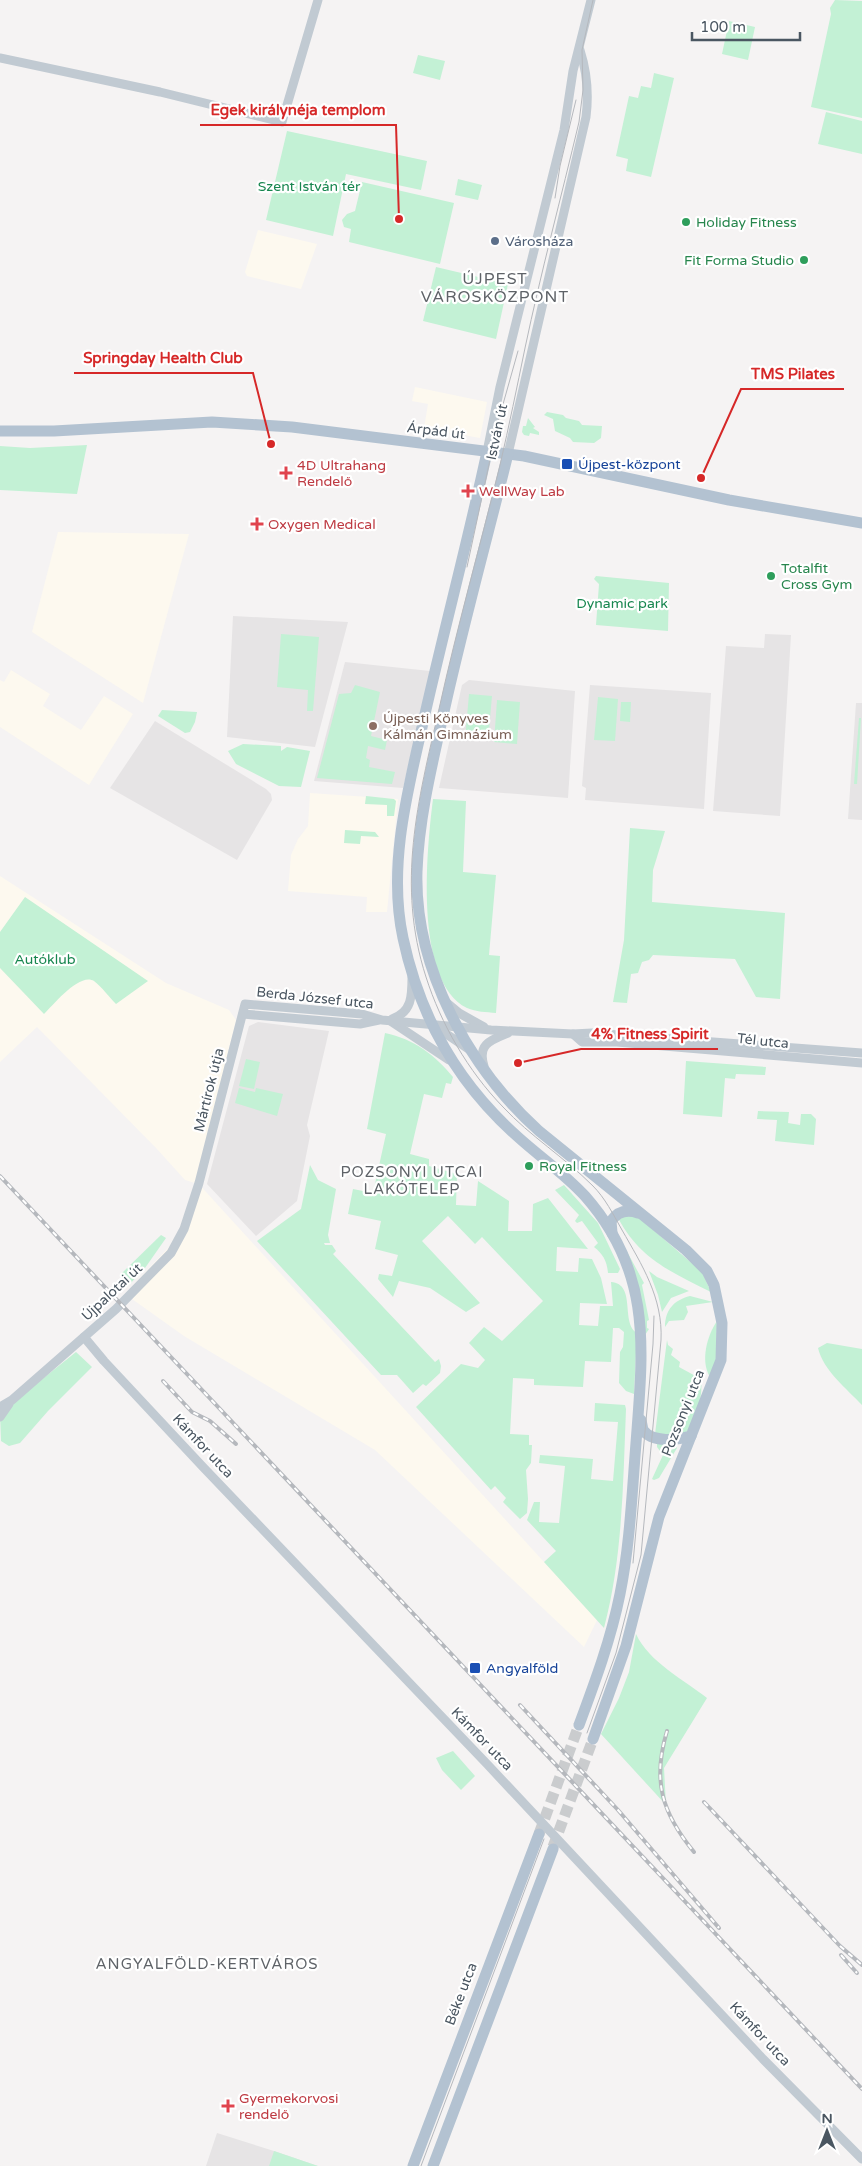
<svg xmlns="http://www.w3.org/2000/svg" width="862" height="2166" font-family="'Varela Round',sans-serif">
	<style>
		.commercial { fill: #fdf9ef }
		.education { fill: #e6e4e5 }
		.green { fill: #c3f1d5 }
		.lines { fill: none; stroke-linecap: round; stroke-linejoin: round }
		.major-tunnel { stroke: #caccce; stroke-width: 11; stroke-dasharray: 11 5.5; stroke-linecap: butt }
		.minor { stroke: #c1cad2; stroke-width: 9 }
		.major { stroke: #b3c2d1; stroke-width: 11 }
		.tram { stroke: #b5b8bd; stroke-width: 1 }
		.rail-casing { stroke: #b5b8bd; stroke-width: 4 }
		.rail { stroke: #fff; stroke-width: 2; stroke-dasharray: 5.5; stroke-linecap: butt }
		.leisure-dot { fill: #2e9e5b; stroke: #fff; stroke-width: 2 }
		.service-dot { fill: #5c6f8a; stroke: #fff; stroke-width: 2 }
		.transit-dot { fill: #1a4fb4; stroke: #fff; stroke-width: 2 }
		.health-dot { fill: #e0444e; stroke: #fff; stroke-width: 2 }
		.education-dot { fill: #8d6e63; stroke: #fff; stroke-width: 2 }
		.labels { text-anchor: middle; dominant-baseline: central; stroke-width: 4.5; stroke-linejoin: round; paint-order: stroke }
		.park-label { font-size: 14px; fill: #17864f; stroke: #fff }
		.leisure-label { font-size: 14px; fill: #27864d; stroke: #fff; text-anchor: start }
		.service-label { font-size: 14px; fill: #4e5e75; stroke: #fff; text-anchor: start }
		.street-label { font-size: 14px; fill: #4a5661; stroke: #fff }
		.transit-label { font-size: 14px; fill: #164399; stroke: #fff; text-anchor: start }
		.health-label { font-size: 14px; fill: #be3a42; stroke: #fff; text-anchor: start }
		.education-label { font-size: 14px; fill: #785e54; stroke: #fff; text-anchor: start }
		.neighbourhood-label { font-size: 15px; letter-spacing: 1px; fill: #5f6368; stroke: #fff }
		.quarter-label { font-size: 16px; letter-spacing: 1px; fill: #5f6368; stroke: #fff }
		.leader { fill: none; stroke: #d62828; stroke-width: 2 }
		.callout-dot { fill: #d62828; stroke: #fff; stroke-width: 2 }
		.callout-label { font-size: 15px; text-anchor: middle; font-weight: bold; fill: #d62828; stroke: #fff; stroke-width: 4.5; stroke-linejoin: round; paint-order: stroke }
	</style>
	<rect width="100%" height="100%" fill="#f5f3f3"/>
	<g class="commercial">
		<polygon points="258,230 317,244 301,289 247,276 245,272"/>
		<polygon points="415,387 487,402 480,438 424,428 428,404 412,401"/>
		<polygon points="58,532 189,534 143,703 32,632"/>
		<polygon points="11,670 50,694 43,706 81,730 104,696 133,714 89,785 0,727 0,680 4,682"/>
		<polygon points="310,793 398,799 387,912 366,912 367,897 288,891 291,855 298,839 308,826"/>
		<polygon points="0,876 166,983 229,1010 236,1020 196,1181 597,1620 584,1647 375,1450 184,1336 125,1294 169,1247 179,1230 195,1183 185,1180 157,1149 37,1027 0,1062"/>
	</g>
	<g class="education">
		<polygon points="233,616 348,622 315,747 227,737"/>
		<polygon points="765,634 791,635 780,816 713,811 726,646 764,648"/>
		<polygon points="345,662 430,671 403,788 314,781"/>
		<polygon points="469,680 575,691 568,798 439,788 462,685"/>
		<polygon points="590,685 711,693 704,809 585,800 586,788 582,786"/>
		<polygon points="856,703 862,703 862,820 848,819"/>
		<polygon points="155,721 266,789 271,794 272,800 237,860 110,788"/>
		<polygon points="258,1022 329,1031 307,1125 310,1136 297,1201 256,1236 207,1184 249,1026"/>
		<polygon points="217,2133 274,2151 318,2166 206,2166"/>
	</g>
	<g class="green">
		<polygon points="835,0 862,1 862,118 811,107 831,14 830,8"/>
		<polygon points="729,21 755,27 748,60 722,54"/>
		<polygon points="418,55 445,61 440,80 413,73"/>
		<polygon points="654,73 674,78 651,177 626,171 628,159 616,156 629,96 638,98 641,86 651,88"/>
		<polygon points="826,112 862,121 862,154 818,144"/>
		<polygon points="287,131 427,161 421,190 346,174 333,236 266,220"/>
		<polygon points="458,179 482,185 478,200 455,195"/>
		<polygon points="362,182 454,203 440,264 349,242 351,229 344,227 342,220 347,214 355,211"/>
		<polygon points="436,267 508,284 496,339 423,321"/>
		<polygon points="547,412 563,415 566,418 579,421 582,425 602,426 601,438 594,443 573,442 570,438 555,431 553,419 544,415"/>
		<polygon points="528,418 535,427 533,428 539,432 539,435 530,433 529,436 524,435 522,432 523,426 526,426"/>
		<polygon points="87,445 77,494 0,490 0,446 30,448"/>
		<polygon points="596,576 669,583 668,631 596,625 599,584 594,579"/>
		<polygon points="281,634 319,637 313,711 307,711 308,690 277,687"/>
		<polygon points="355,685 380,692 371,736 387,740 385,750 368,746 366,758 370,760 369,767 395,772 392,784 317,778 339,694 351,693"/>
		<polygon points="469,694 492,696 488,741 465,739"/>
		<polygon points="598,697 618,699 615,741 594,740"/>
		<polygon points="497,700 520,702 517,744 494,742"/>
		<polygon points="621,702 631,702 630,722 620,721"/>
		<polygon points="162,710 197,712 195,722 190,732 185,733 158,716"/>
		<polygon points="859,718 861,718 857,784 854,784"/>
		<polygon points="243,744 281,746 281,751 287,747 310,751 301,787 279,786 236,764 228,751"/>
		<polygon points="366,796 394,799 396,801 394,816 387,816 387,805 365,804"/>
		<path d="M433,799L466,801L463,872L496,875L489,955L500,956L496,1013C486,1012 476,1012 467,1008C413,981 427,847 433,799Z"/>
		<polygon points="630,828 665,831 653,870 652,902 785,913 780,999 756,997 735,959 653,955 649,960 642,962 638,973 631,974 627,1003 613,1002 624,940"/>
		<polygon points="345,830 375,832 379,837 361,836 360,844 344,843"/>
		<path d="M25,897L148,981L116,1004C109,997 102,987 94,981C80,972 54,1004 44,1014L0,968V932Z"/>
		<path d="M385,1033C414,1039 435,1055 453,1077L451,1084L446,1083L442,1098L424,1094L410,1154L429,1159V1166L457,1174L456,1205L476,1206L478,1181L509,1201L508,1231H532L533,1204L548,1198L588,1249L557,1247L556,1271L578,1272L579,1258L592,1259L601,1278L607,1304L580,1303L579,1325L598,1326L600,1306H613L611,1282C637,1284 620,1323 637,1333L634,1394L626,1391L619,1383L620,1352L623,1347L624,1332L619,1328H613L611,1362L585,1361L583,1387L534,1385V1379L513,1378L510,1434L529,1435V1445H532L531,1463L526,1470L528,1499L527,1513L520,1519L503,1502L506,1498L495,1486L491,1490L416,1407L461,1364L478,1368L485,1360L469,1343L484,1327L502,1341L543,1301L482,1237L475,1244L448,1216L422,1241L480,1303L466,1312L430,1288L399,1281L393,1297L378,1279L379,1274L392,1276L398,1255L375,1249L381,1221L348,1214L353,1189L373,1193L386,1134L367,1129Z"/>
		<polygon points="246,1059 260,1062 254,1089 239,1086"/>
		<polygon points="686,1061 766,1067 765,1075 736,1074 735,1079 725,1078 722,1117 683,1114"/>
		<polygon points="239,1088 255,1092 256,1088 283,1094 277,1116 235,1103"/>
		<polygon points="758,1111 789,1112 788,1123 800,1125 801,1114 811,1114 816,1119 814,1145 775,1141 777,1120 757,1119"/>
		<polygon points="310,1165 318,1180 336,1189 328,1235 330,1243 324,1243 325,1245 332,1245 336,1251 333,1254 435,1362 439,1359 441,1366 440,1373 426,1386 423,1384 413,1393 397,1375 381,1375 257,1241 301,1209"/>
		<path d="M564,1185L598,1223L620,1269L618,1273H608C607,1261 603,1254 594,1247L598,1243L582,1221L577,1223L575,1221L579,1215L555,1190Z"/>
		<path d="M636,1215L702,1272L711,1292C671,1272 640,1259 618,1218L621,1216Z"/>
		<polygon points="617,1233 644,1283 642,1285 649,1320 647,1321 647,1328 649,1329 645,1335"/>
		<polygon points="161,1235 166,1238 145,1268 127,1287 121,1274"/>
		<polygon points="649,1271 657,1277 689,1291 671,1298 662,1312 658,1295"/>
		<path d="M690,1296L713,1302L686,1306L688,1312L684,1320L669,1321L665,1327C665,1310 674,1300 690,1296Z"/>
		<path d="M717,1321L716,1360L710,1377C700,1361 707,1336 717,1321Z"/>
		<path d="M667,1340L668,1345L673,1349L671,1355L680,1362L679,1367L701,1379C703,1393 698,1427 683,1434C676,1437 663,1434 655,1434Z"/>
		<path d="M827,1343L862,1349V1405C847,1389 823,1370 818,1348Z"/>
		<polygon points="76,1352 92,1367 48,1411 20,1443 9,1446 1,1441 0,1413"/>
		<path d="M595,1403L625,1405L626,1409C623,1482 623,1556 604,1628L544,1562L556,1551L527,1520L534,1502H540L539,1522L559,1523L565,1466L539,1463L540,1455L593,1459L591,1479L613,1481L618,1422L594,1421Z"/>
		<polygon points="674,1441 677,1448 659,1478 654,1480 652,1479 663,1455 657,1447 657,1442"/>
		<path d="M636,1634C649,1662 684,1680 707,1698L664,1768L666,1805L601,1734L619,1698L629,1672Z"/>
		<polygon points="453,1751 475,1776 461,1790 442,1770 436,1758"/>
		<polygon points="274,2151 318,2166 269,2166"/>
	</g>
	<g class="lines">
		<g class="major-tunnel">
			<polyline points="539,1834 579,1725"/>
			<polyline points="553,1847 593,1739"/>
		</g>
		<g class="minor">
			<polyline points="0,58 160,92 282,122 318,0"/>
			<polyline points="487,452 500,387 564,130 573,71 591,0"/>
			<path d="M508,454L586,117C589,93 587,72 580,50"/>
			<polyline points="447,1003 459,1013 484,1027"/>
			<polyline points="243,1014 360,1024 379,1020"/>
			<path d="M392,1019C412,1012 412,996 412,977"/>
			<polyline points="392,1022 449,1060"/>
			<polyline points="433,1025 470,1050"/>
			<polyline points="573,1034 582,1042 617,1042 862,1063"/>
			<path d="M484,1066C477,1044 491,1040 508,1033"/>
			<polyline points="84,1337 104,1361 203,1467 487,1764 763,2059 862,2159"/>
			<polyline points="0,1407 12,1400 116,1309 171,1253 184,1229 199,1183 245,1004 362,1014 382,1020 491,1030 573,1034 592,1033 862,1053"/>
			<polyline points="0,1417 9,1404"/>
		</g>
		<g class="major">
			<polyline points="0,431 54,431 212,422 292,427 524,456 729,500 862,523"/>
			<path d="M487,452C468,540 445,626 425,714C409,786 387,864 403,938C420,1018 457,1083 518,1137C540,1157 565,1174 585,1196C653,1273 643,1349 636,1443C632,1493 630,1544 620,1594C611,1639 595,1682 579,1725"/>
			<path d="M508,454C487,539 464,622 445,707C433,761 419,816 417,871C414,968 469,1068 539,1131L686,1250L707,1271L714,1285L722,1323L721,1360L659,1517L626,1646L593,1739"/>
			<path d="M612,1233L611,1221C618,1211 627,1209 638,1213"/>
			<path d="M641,1420L643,1430C652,1443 678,1440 691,1436"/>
			<polyline points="413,2166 539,1834"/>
			<polyline points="433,2166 553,1849"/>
		</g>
		<g class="tram">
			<polyline points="555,198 560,166 576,100"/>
			<polyline points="467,567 498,422 518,351"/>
			<polyline points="633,1563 653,1344 654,1316"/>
			<path d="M587,1733L616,1653L641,1555L661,1340C663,1298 642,1265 622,1230C613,1214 605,1198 593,1186C564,1157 530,1136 503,1107C468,1071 441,1024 426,977C396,884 418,801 439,709C457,627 480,547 500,465C509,426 517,387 525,348C541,272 561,198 579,122L583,90L582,50L593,0"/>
			<polyline points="421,2166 544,1839"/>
		</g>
		<defs>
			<g id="rail">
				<polyline points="0,1176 862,2089"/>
				<polyline points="163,1381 192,1412 210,1421 236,1444"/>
				<polyline points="520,1705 618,1810 719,1928"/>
				<path d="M667,1731C652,1781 662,1813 694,1852"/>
				<polyline points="704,1802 840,1946 862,1965"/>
				<polyline points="841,1955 857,1973"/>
			</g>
		</defs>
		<use href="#rail" class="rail-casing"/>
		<use href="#rail" class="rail"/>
	</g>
	<g class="leisure-dot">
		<circle cx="686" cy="222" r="5"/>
		<circle cx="804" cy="260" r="5"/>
		<circle cx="771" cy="576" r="5"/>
		<circle cx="529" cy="1166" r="5"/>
	</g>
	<circle class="service-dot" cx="495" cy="241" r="5"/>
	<g class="transit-dot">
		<rect x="561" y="458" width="12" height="12" rx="2.5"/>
		<rect x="469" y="1662" width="12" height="12" rx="2.5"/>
	</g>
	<g class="health-dot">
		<path d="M283.5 465.5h5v5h5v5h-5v5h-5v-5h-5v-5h5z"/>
		<path d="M465.5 483.5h5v5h5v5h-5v5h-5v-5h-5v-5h5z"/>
		<path d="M254.5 516.5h5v5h5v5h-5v5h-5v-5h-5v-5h5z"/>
		<path d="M225.5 2098.5h5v5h5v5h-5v5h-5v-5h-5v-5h5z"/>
	</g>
	<circle class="education-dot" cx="373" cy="726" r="5"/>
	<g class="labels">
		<g class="park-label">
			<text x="309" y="186">Szent István tér</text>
			<text x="622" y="603">Dynamic park</text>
			<text x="45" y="959">Autóklub</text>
		</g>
		<g class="leisure-label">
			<text x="696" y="222">Holiday Fitness</text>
			<text x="794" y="260" text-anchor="end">Fit Forma Studio</text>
			<text x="781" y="568">Totalfit<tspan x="781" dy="16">Cross Gym</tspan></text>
			<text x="539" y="1166">Royal Fitness</text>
		</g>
		<g class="service-label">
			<text x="505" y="241">Városháza</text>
		</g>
		<g class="street-label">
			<text transform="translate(436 431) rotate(7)">Árpád út</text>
			<text transform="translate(497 432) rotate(-78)">István út</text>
			<text transform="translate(315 998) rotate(6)">Berda József utca</text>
			<text transform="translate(763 1041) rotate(6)">Tél utca</text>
			<text transform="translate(209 1090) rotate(-76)">Mártírok útja</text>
			<text transform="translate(112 1292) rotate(-43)">Újpalotai út</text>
			<text transform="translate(683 1413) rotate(-68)">Pozsonyi utca</text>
			<text transform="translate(203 1446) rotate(47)">Kámfor utca</text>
			<text transform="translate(482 1739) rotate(46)">Kámfor utca</text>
			<text transform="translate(461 1994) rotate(-69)">Béke utca</text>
			<text transform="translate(760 2034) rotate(47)">Kámfor utca</text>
		</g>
		<g class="transit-label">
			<text x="578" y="464">Újpest-központ</text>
			<text x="486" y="1668">Angyalföld</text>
		</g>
		<g class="health-label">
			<text x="297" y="465">4D Ultrahang<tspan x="297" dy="16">Rendelő</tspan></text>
			<text x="479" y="491">WellWay Lab</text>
			<text x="268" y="524">Oxygen Medical</text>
			<text x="239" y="2098">Gyermekorvosi<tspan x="239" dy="16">rendelő</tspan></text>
		</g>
		<g class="education-label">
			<text x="383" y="718">Újpesti Könyves<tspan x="383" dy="16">Kálmán Gimnázium</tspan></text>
		</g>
		<g class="neighbourhood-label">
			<text x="412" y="1172">POZSONYI UTCAI<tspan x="412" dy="17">LAKÓTELEP</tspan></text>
			<text x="207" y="1964">ANGYALFÖLD-KERTVÁROS</text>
		</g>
		<g class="quarter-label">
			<text x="495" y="279">ÚJPEST<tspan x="495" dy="18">VÁROSKÖZPONT</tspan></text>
		</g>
	</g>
	<path class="leader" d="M399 219L396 125H200M271 444L253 373H74M701 478L741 389H844M518 1063L581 1049H718"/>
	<g class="callout-dot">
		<circle cx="399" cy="219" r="5"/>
		<circle cx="271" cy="444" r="5"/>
		<circle cx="701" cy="478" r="5"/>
		<circle cx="518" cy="1063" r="5"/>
	</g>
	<g class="callout-label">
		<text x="298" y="115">Egek királynéja templom</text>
		<text x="163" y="363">Springday Health Club</text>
		<text x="793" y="379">TMS Pilates</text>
		<text x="650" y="1039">4% Fitness Spirit</text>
	</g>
	<g transform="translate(827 2131)" stroke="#ffffff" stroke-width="4" paint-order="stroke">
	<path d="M0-4L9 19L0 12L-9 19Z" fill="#4a5661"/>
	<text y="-8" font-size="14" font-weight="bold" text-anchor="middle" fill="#4a5661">N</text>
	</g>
	<path d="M692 32v8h108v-8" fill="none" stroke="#4a5661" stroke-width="2.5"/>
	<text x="700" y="32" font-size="15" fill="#4a5661" stroke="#ffffff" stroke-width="4" paint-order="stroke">100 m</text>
</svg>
